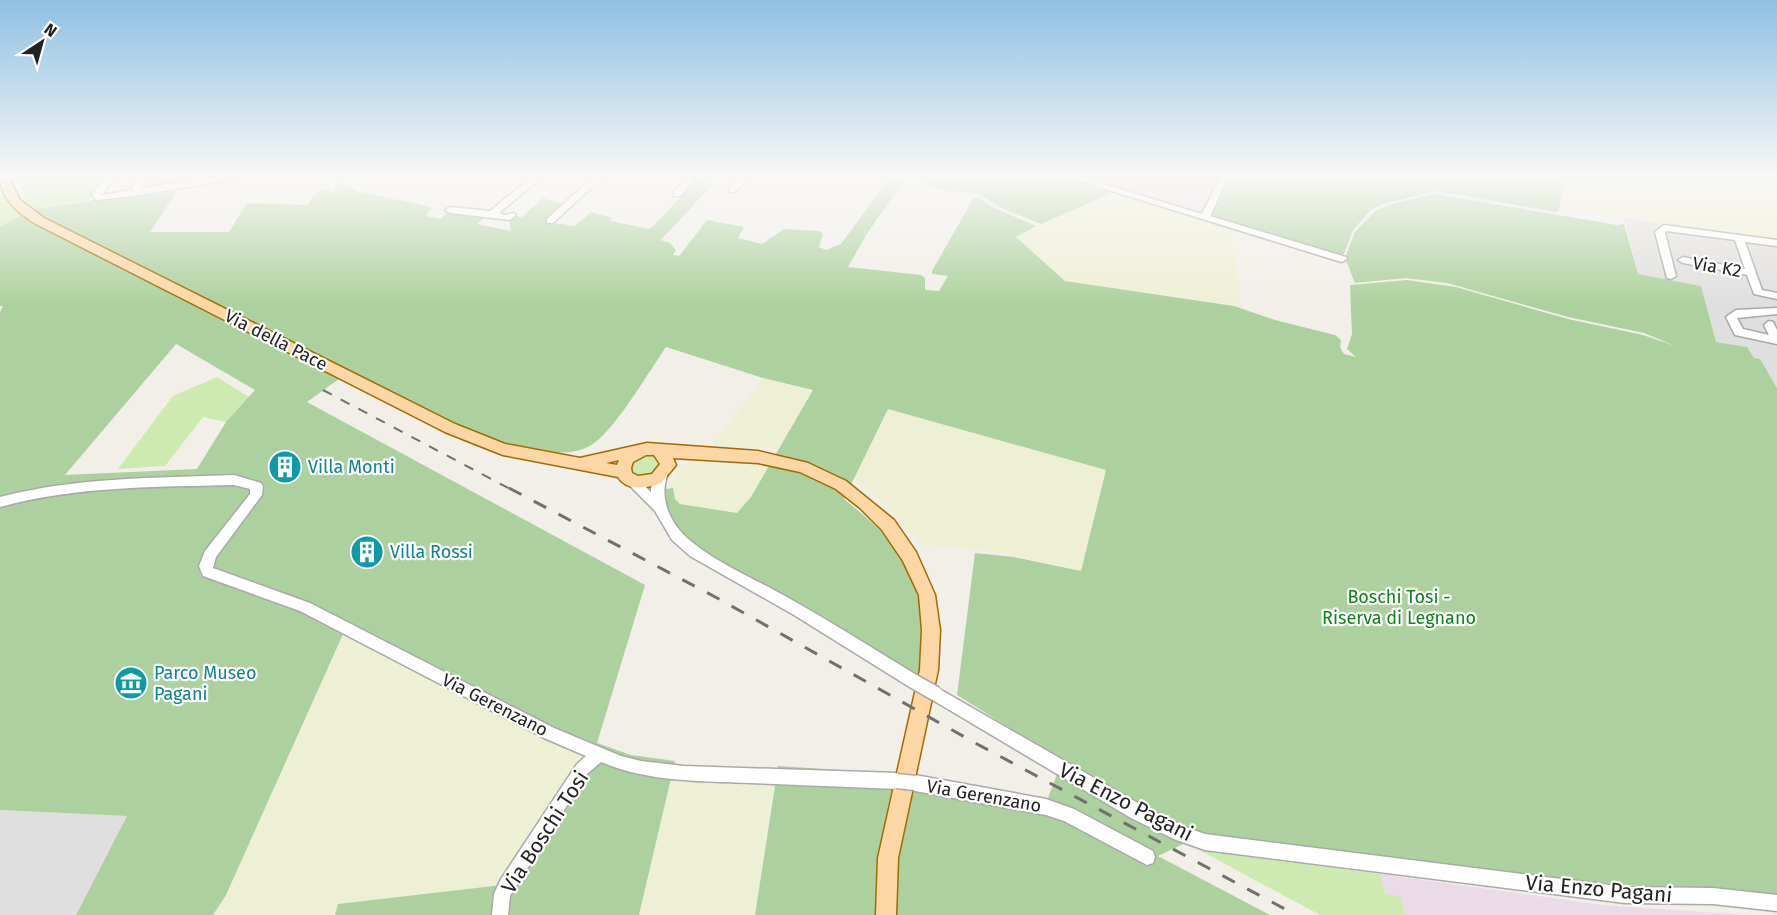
<svg xmlns="http://www.w3.org/2000/svg" width="1777" height="915" font-family="'Fira Sans',sans-serif">
	<style>
		.residential { fill: #e0dfdf }
		.industrial { fill: #ebdbe8 }
		.farmland { fill: #eef0d5 }
		.grass { fill: #cdebb0 }
		.forest { fill: #add19e; fill-rule: evenodd }
		.building { fill: #c7bfb8 }
		.lines { fill: none; stroke-linecap: round; stroke-linejoin: round }
		.minor-casing { stroke: #a9a9a9; stroke-width: 3 }
		.major-casing { stroke: #a06b00; stroke-width: 3 }
		.minor { fill: #fff; fill-rule: evenodd }
		.major { fill: #fcd6a4; fill-rule: evenodd }
		.rail-far1 { stroke: #707070; stroke-width: 2; stroke-dasharray: 10 10; stroke-linecap: butt }
		.rail { stroke: #707070; stroke-width: 3; stroke-dasharray: 14 14; stroke-linecap: butt }
		.minor-bridge-casing { stroke: #a9a9a9; stroke-width: 17; stroke-linecap: butt }
		.minor-bridge { stroke: #fff; stroke-width: 14 }
		.labels { text-anchor: middle; dominant-baseline: central; stroke-width: 4.5; stroke-linejoin: round; paint-order: stroke }
		.street-label { font-size: 18px; fill: #222; stroke: #fff }
		.culture-label { font-size: 18px; fill: #0d838f; stroke: #fff; text-anchor: start }
		.park-label { font-size: 18px; fill: #0c8416; stroke: #fff }
		.near-street-label { font-size: 21px; fill: #222; stroke: #fff }
	</style>
	<rect width="100%" height="100%" fill="#f2efe9"/>
	<g class="residential">
		<polygon points="1624,218 1777,241 1777,388 1760,359 1754,358 1747,347 1716,342 1701,286 1638,274"/>
		<polygon points="0,810 127,816 76,915 0,915"/>
	</g>
	<g class="industrial">
		<polygon points="1104,176 1221,176 1203,215 1131,190 1118,189 1102,180"/>
		<polygon points="1380,874 1603,905 1746,915 1405,915 1400,896 1385,894"/>
	</g>
	<g class="farmland">
		<polygon points="1570,176 1777,176 1777,241 1564,208"/>
		<polygon points="1114,192 1231,227 1239,283 1240,301 1237,305 1065,281 1016,236"/>
		<polygon points="763,378 813,390 778,449 712,446"/>
		<polygon points="888,409 1106,470 1081,571 1004,553 919,544 885,504 853,477"/>
		<polygon points="699,459 745,461 770,464 751,497 737,513 680,504 675,499 673,489 668,488 683,465 689,461"/>
		<polygon points="344,632 515,723 588,754 502,885 338,904 335,915 213,915 226,895"/>
		<polygon points="671,776 774,780 755,915 639,915"/>
	</g>
	<g class="grass">
		<polygon points="21,176 104,176 88,200 31,210 25,201"/>
		<polygon points="0,195 3,195 22,215 0,227"/>
		<polygon points="217,377 249,397 226,422 203,417 165,466 118,469 173,396"/>
		<polygon points="647,452 663,459 659,474 634,478 628,465"/>
		<polygon points="1190,845 1228,854 1380,874 1385,894 1400,896 1405,915 1320,915"/>
	</g>
	<g class="forest">
		<path d="M891,176L906,178L868,232L848,267L921,275L925,278V290L939,291L948,276L932,274V271L973,199L978,197L992,207L1036,226L1016,237L1065,281L1234,306L1275,320L1335,335L1341,340L1340,347L1344,354L1356,357L1347,349L1352,334L1350,285L1407,280L1456,287L1568,319L1643,335L1675,346L1644,333L1568,317L1447,283L1406,278L1355,283L1345,258L1355,232L1375,211L1392,204L1434,194L1617,225L1624,224L1638,274L1701,286L1716,342L1747,347L1754,358L1760,359L1777,388V897L1505,875L1202,835L1158,856L1270,915H755L778,766L886,773L1067,808L1048,798L1062,761L957,695L975,553L1014,557L1081,571L1106,470L888,409L844,499C875,524 912,555 920,597C924,619 922,644 924,667L920,677L896,666L687,540C673,525 667,512 663,492L666,489L673,488L675,499L680,504L737,513L751,497L813,390L763,378L666,347C649,371 612,436 588,447C531,474 402,397 350,371L307,402L645,585L597,743L631,755L675,761L639,915H335L338,904L502,885L588,755L515,723L344,632L226,895L213,915H76L127,816L0,810V312L3,306H0V227L31,210L180,187L150,232H229L247,203L307,205L320,189L333,192L338,182L360,192L432,207L426,216L441,219L446,213L484,218L477,224L511,231L509,220L515,216L522,217L543,198L562,204L553,223L575,226L591,212L612,218L610,221L650,229L697,180L713,184L661,240L670,243L676,250L673,255L679,256L707,220L744,227L738,238L762,244L784,229L819,231L823,234L819,247L826,250L841,244ZM176,344L255,390L226,422L197,469L65,475Z"/>
		<polygon points="925,176 1062,176 1114,192 1041,224 1004,209 978,194 938,189 923,182"/>
		<polygon points="1227,176 1566,176 1559,209 1556,212 1437,191 1383,204 1372,209 1353,230 1344,254 1338,256 1209,217"/>
	</g>
	<g class="building">
		<polygon points="288,452 301,455 297,460 303,461 298,467 294,466 281,482 274,480 282,470 275,468"/>
		<polygon points="368,540 379,543 373,551 378,553 369,565 351,560"/>
	</g>
	<g class="lines">
		<defs>
			<g id="minor">
				<polygon points="105,176 114,176 102,195 131,190 140,176 149,176 141,188 220,176 240,176 235,179 134,196 96,200 92,194"/>
				<polygon points="533,176 543,176 499,213 505,215 514,213 516,215 510,220 450,213 445,210 450,207 490,211"/>
				<polygon points="594,176 604,176 553,223 547,223 547,219"/>
				<polygon points="689,176 699,176 680,196 674,196 674,192"/>
				<polygon points="741,176 751,176 735,192 729,192 729,188"/>
				<polygon points="1063,176 1077,176 1202,214 1221,176 1229,176 1210,216 1346,257 1347,259 1342,262 1338,261"/>
				<polygon points="1664,225 1777,240 1777,246 1745,242 1762,290 1777,293 1777,299 1754,294 1747,275 1683,263 1678,260 1683,257 1745,269 1735,240 1666,231 1665,233 1676,276 1671,279 1667,278 1655,232"/>
				<polygon points="1777,308 1777,314 1737,318 1743,329 1769,335 1764,325 1769,321 1773,322 1777,330 1777,344 1735,335 1726,317 1736,310"/>
				<path d="M661,471L665,473L667,476C660,497 668,518 683,534C708,559 753,578 785,596C830,621 874,649 918,676L920,681L918,686L913,688L908,686L794,615L690,556L672,540L655,511L625,481L627,478C637,474 644,486 651,492V488L657,473Z"/>
				<path d="M234,475L261,483L263,486L262,495L216,557L213,568L310,603L554,728L621,756L641,761L684,766L897,773L902,776L905,781L902,786L897,789C848,787 799,785 750,783C700,781 648,782 601,762L587,774L513,891L510,896L508,915H492L494,894L501,879L577,764L586,756L544,738L300,611L203,576L199,566L205,551L250,494V489L234,485C155,487 77,486 0,507V497C77,477 155,478 234,475Z"/>
				<polygon points="936,687 1143,806 1185,827 1205,834 1625,887 1713,888 1777,895 1777,911 1713,904 1625,903 1205,850 1176,840 1131,818 931,699 929,694 931,689"/>
				<polygon points="915,775 1046,799 1074,809 1153,851 1155,857 1153,863 1147,865 1064,821 1046,815 915,791 910,788 907,783 910,778"/>
			</g>
			<path id="major" d="M0,176H8L20,200L44,218L455,424L505,444L580,458L647,443L758,451L808,463L846,481L894,520L916,552L935,595L940,630L938,670L898,858L896,915H876L878,858L920,670L922,630L919,595L903,561L882,530L860,508L836,489L800,472L758,463L673,458L676,465L661,483C648,488 627,492 618,477L503,455L445,432L36,224C18,213 0,198 0,176ZM646,455H654L660,464L652,474L638,476L632,473L631,468L633,462ZM619,460L617,465L606,463Z"/>
		</defs>
		<use href="#minor" class="minor-casing"/>
		<use href="#major" class="major-casing"/>
		<use href="#minor" class="minor"/>
		<use href="#major" class="major"/>
		<polyline class="rail-far1" points="323,390 512,490"/>
		<polyline class="rail" points="509,488 719,599 977,744 1296,915"/>
		<defs>
			<g id="minor-bridge">
				<polyline points="913,681 936,694"/>
				<polyline points="897,781 915,783"/>
			</g>
		</defs>
		<use href="#minor-bridge" class="minor-bridge-casing"/>
		<use href="#minor-bridge" class="minor-bridge"/>
	</g>
	<linearGradient id="sky" x2="0" y2="1"><stop stop-color="#8fc0e4"/><stop offset="0.58" stop-color="#f9f8f5"/><stop offset="1" stop-color="#f9f8f5" stop-opacity="0"/></linearGradient>
	<rect width="1777" height="304" fill="url(#sky)"/>
	<defs>
		<symbol id="building-disc" viewBox="-11 -11 22 22"><circle r="9.5" fill="#0f9aa8" stroke="#fff"/><path d="M-4-6H4V6H1V3H-1V6H-4ZM-2.5-4.3h1.7v1.8h-1.7ZM.8-4.3h1.7v1.8H.8ZM-2.5-1h1.7V.8h-1.7ZM.8-1h1.7V.8H.8Z" fill="#fff"/></symbol>
		<symbol id="museum-disc" viewBox="-11 -11 22 22"><circle r="9.5" fill="#0f9aa8" stroke="#fff"/><path d="M0-6L6-3V-2H-6V-3ZM-5-1h2V3h-2ZM-1-1h2V3h-2ZM3-1h2V3H3ZM-6 4H6V6H-6Z" fill="#fff"/></symbol>
	</defs>
	<g fill-rule="evenodd">
		<use href="#building-disc" x="266" y="448" width="38" height="38"/>
		<use href="#building-disc" x="348" y="533" width="38" height="38"/>
		<use href="#museum-disc" x="112" y="664" width="38" height="38"/>
	</g>
	<g class="labels">
		<g class="street-label">
			<text transform="translate(1717 267) rotate(10)">Via K2</text>
			<text transform="translate(276 340) rotate(27)">Via della Pace</text>
			<text transform="translate(495 705) rotate(27)">Via Gerenzano</text>
			<text transform="translate(984 796) rotate(10)">Via Gerenzano</text>
		</g>
		<g class="culture-label">
			<text x="308" y="467">Villa Monti</text>
			<text x="390" y="552">Villa Rossi</text>
			<text x="154" y="673">Parco Museo<tspan x="154" dy="21">Pagani</tspan></text>
		</g>
		<g class="park-label">
			<text x="1399" y="597">Boschi Tosi -<tspan x="1399" dy="21">Riserva di Legnano</tspan></text>
		</g>
		<g class="near-street-label">
			<text transform="translate(1126 802) rotate(27)">Via Enzo Pagani</text>
			<text transform="translate(545 832) rotate(-57)">Via Boschi Tosi</text>
			<text transform="translate(1599 889) rotate(5)">Via Enzo Pagani</text>
		</g>
	</g>
	<g transform="translate(42 42) rotate(36)" stroke="#ffffff" stroke-width="4.5" paint-order="stroke">
	<path d="M0-4.5L10 22L0 15L-10 22Z" fill="#222222"/>
	<text y="-9" font-size="16" font-weight="bold" text-anchor="middle" fill="#222222">N</text>
	</g>
</svg>
